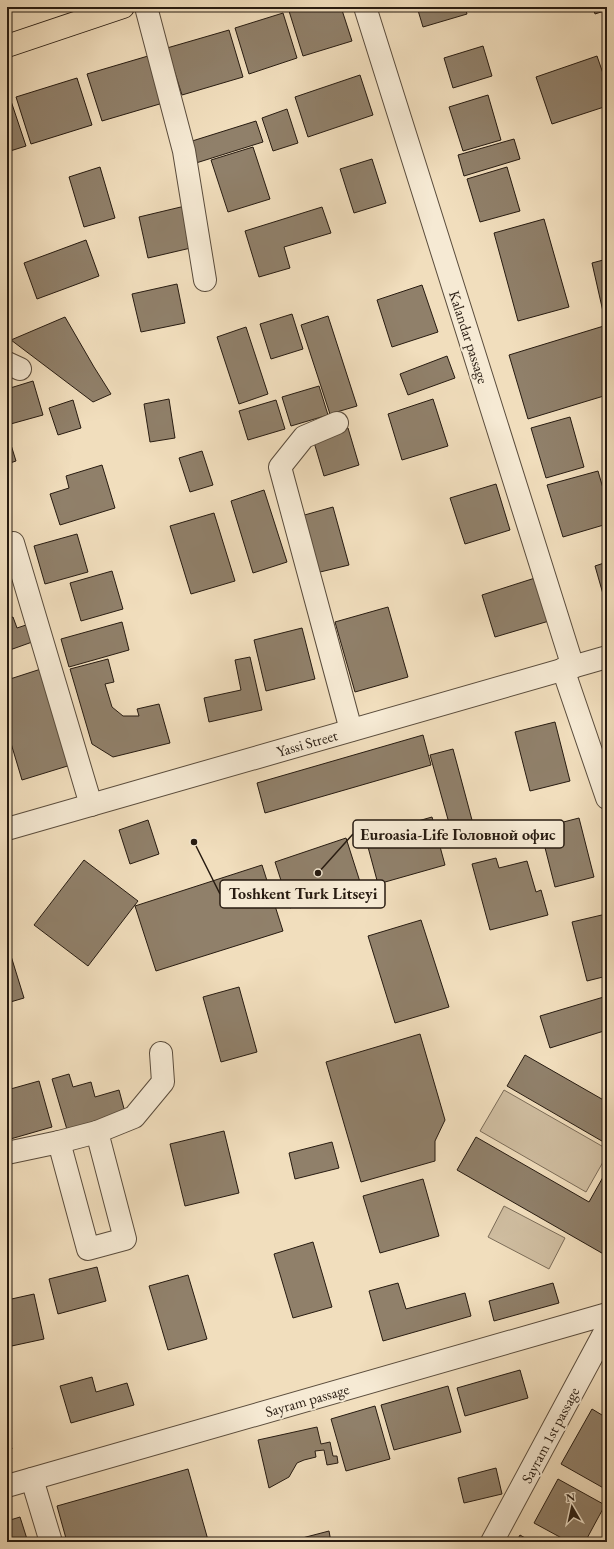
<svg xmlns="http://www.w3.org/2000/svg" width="614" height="1549" font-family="'EB Garamond',serif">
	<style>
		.green { fill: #cfbda0; stroke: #7b6c58 }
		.building { fill: #90806a; stroke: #271b11 }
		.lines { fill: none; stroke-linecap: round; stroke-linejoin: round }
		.minor-casing { stroke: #5a4c3c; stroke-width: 24 }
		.major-casing { stroke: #271b11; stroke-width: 24 }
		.minor { stroke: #f6ead4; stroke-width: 22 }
		.major { stroke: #f1debd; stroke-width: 22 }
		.labels { text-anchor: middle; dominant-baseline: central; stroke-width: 4; stroke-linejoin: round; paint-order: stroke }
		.street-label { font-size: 15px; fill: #271b11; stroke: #f6ead4 }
		.leader { fill: none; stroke: #271b11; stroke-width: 1.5 }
		.callout-dot { fill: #271b11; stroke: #f6ead4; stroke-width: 1.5 }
		.callout { fill: #f6ead4; stroke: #271b11; stroke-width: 1.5 }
		.callout-label { font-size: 16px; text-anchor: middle; font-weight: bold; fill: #271b11 }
	</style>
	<rect width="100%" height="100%" fill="#f1debd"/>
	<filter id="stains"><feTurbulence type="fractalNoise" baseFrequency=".005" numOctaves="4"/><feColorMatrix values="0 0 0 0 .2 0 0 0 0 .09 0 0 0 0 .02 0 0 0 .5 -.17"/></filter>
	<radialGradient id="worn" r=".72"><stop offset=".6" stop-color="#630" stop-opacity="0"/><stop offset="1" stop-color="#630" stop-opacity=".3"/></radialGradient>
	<g class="green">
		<polygon points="504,1090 607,1149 607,1155 586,1192 480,1131"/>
		<polygon points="504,1206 565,1238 549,1269 488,1237"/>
	</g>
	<g class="building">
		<polygon points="300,7 341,7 352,41 303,56 289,11"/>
		<polygon points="417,7 465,7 467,14 423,27"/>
		<polygon points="593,7 607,7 607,10 595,14"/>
		<polygon points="283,13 297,58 249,74 235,28"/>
		<polygon points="229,30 243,77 182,95 167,48"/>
		<polygon points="483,46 492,76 453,88 444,58"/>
		<polygon points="148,56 163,103 102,121 87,74"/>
		<polygon points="597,56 607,85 607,106 552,124 536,77"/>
		<polygon points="360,75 373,115 308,137 295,97"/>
		<polygon points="77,78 92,125 31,144 16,97"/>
		<polygon points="488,95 501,140 463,151 449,107"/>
		<polygon points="11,101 26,146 7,152 7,102"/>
		<polygon points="287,109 298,143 273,151 262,118"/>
		<polygon points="256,121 263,142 196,163 189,142"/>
		<polygon points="514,139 520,159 464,176 458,155"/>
		<polygon points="253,147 270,199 228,212 211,160"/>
		<polygon points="372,159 386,203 354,213 340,169"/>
		<polygon points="100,167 115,218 84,227 69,177"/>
		<polygon points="507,167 520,211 480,222 467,179"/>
		<polygon points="185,206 195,247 148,258 139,217"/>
		<polygon points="322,207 331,233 284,247 290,268 259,277 245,231"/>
		<polygon points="544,219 569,307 518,321 494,233"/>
		<polygon points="86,240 99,276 37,299 24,263"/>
		<polygon points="607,259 607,315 604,316 592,263"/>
		<polygon points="177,284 185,323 141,332 132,294"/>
		<polygon points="422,285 438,332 392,347 377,300"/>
		<polygon points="292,314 303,349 271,359 260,324"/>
		<polygon points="328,316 357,406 330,414 301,325"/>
		<polygon points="65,317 94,367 111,394 93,402 11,340"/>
		<polygon points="607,325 607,395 528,419 509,355"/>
		<polygon points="246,327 268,394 239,404 217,337"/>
		<polygon points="447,356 455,378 408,395 400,374"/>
		<polygon points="33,381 43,415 7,425 7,389"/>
		<polygon points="319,386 328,415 291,426 282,397"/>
		<polygon points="169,399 175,438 150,442 144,404"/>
		<polygon points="433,399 448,446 402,460 388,414"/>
		<polygon points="73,400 81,428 58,435 49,408"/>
		<polygon points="276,400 285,429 248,440 239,411"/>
		<polygon points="570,417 584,467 546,478 531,428"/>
		<polygon points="348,428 359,465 324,476 313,439"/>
		<polygon points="7,432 16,461 7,464"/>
		<polygon points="202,451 213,485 190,492 179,458"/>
		<polygon points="102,465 115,508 60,525 50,494 69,488 66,476"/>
		<polygon points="598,471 607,502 607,524 563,537 547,485"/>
		<polygon points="496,484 510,530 465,544 450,498"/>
		<polygon points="264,490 287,562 253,573 231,501"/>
		<polygon points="333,507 349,565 316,573 301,516"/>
		<polygon points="214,513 235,581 191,594 170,526"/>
		<polygon points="77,534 88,572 45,584 34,546"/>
		<polygon points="607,562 607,608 595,566"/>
		<polygon points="112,571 123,609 81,621 70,583"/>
		<polygon points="535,578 549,621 495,637 482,595"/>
		<polygon points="388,607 408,677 355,692 335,622"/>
		<polygon points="13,617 17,628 29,624 35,641 7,651 7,619"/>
		<polygon points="122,622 129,650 69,667 61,639"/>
		<polygon points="302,628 315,679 266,691 254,640"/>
		<polygon points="250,657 262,710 209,722 204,698 241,690 235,660"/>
		<polygon points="108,659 114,682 105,684 112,707 123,716 139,716 137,709 159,704 170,743 113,757 92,744 70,669"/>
		<polygon points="44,668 74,764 22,780 7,730 7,680"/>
		<polygon points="555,722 570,781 530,791 515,732"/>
		<polygon points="423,735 431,765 265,813 257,783"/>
		<polygon points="453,749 476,835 454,841 430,755"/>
		<polygon points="432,817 445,865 378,884 365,836"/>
		<polygon points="579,818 594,877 555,887 540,828"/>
		<polygon points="148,820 159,854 130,864 119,830"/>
		<polygon points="346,838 361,885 290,908 275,862"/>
		<polygon points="496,858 499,868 527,861 536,892 541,890 548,915 490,930 472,864"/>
		<polygon points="84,860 138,901 88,966 34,925"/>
		<polygon points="262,865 283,931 156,971 135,906"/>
		<polygon points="606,914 607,976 587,981 572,922"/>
		<polygon points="421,920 449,1007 395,1023 368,936"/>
		<polygon points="7,943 24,998 7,1003"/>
		<polygon points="239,987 257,1052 221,1062 203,997"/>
		<polygon points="607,996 607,1030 550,1048 540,1016"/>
		<polygon points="420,1034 445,1120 435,1141 435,1161 361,1182 326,1062"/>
		<polygon points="525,1055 607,1102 607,1144 507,1086"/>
		<polygon points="69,1074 73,1087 91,1082 95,1097 119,1090 126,1116 68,1133 52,1079"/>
		<polygon points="39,1081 52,1127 7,1140 7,1090"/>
		<polygon points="224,1131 239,1193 185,1206 170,1144"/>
		<polygon points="476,1137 589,1202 607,1170 607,1256 457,1170"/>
		<polygon points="332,1142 339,1168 295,1179 289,1153"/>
		<polygon points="423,1179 439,1236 380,1253 363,1196"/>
		<polygon points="313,1242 332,1307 293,1318 274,1254"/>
		<polygon points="97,1267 106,1301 58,1314 49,1279"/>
		<polygon points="188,1275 207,1339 168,1350 149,1286"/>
		<polygon points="398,1283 406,1309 465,1293 471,1316 383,1341 369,1291"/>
		<polygon points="553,1283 559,1303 494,1321 489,1301"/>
		<polygon points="34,1294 44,1339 7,1347 7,1300"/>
		<polygon points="520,1370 528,1398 465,1416 457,1388"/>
		<polygon points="92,1377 96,1392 127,1383 134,1405 71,1423 60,1386"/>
		<polygon points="448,1386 461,1432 394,1450 381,1405"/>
		<polygon points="375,1406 390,1459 346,1471 331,1419"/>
		<polygon points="592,1409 607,1418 607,1490 561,1464"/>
		<polygon points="317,1427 321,1444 330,1442 333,1456 337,1456 338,1463 327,1465 324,1450 315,1451 316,1457 304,1460 297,1463 289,1477 269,1488 258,1440"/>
		<polygon points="7,1432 12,1449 7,1451"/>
		<polygon points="496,1468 502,1494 464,1503 458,1478"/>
		<polygon points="188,1469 208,1540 200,1542 67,1542 57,1506"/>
		<polygon points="558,1479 605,1505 585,1542 569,1542 534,1523"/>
		<polygon points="20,1517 27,1539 18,1542 7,1542 7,1521"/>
		<polygon points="329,1531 331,1542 287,1542"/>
		<polygon points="520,1535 532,1542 516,1542"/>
	</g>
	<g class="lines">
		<defs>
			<g id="minor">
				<polyline points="146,7 184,151 205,280"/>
				<polyline points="365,7 573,667"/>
				<polyline points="7,363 20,369"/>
				<polyline points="337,423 304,437 280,467 351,730"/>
				<polyline points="13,543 91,805"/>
				<polyline points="563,669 607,798"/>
				<polyline points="7,829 607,657"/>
				<polyline points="59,1142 97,1132"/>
				<polyline points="7,1153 59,1142 88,1249 125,1239 97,1132 134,1117 163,1082 161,1053"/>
				<polyline points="32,1479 51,1542"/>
				<polyline points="7,1486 607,1314"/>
				<polyline points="492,1542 607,1328"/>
			</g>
			<polyline id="major" points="7,46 123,7"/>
		</defs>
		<use href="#minor" class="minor-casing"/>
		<use href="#major" class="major-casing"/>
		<use href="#minor" class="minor"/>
		<use href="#major" class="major"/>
	</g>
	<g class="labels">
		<g class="street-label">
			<text transform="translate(469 337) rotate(72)">Kalandar passage</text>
			<text transform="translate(307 743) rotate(-16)">Yassi Street</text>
			<text transform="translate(307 1400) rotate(-16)">Sayram passage</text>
			<text transform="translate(550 1435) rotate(-62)">Sayram 1st passage</text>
		</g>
	</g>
	<path class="leader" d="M318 873L353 834M194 842L220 894"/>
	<g class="callout-dot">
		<circle cx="318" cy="873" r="4"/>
		<circle cx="194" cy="842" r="4"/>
	</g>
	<g class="callout">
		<rect x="353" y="820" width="211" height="28" rx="4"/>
		<rect x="220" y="880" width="165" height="28" rx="4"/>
	</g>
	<g class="callout-label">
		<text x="458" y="840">Euroasia-Life Головной офис</text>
		<text x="303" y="899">Toshkent Turk Litseyi</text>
	</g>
	<rect width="614" height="1549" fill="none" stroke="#f1debd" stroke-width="24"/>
	<rect x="8" y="8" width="598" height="1533" fill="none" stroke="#271b11" stroke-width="2"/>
	<rect x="12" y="12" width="590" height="1525" fill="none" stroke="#271b11"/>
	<g transform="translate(572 1507) rotate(351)" stroke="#f6ead4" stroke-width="3" paint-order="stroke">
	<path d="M0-3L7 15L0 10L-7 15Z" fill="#271b11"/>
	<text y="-6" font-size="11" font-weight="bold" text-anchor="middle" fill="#271b11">N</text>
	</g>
	<rect width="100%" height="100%" filter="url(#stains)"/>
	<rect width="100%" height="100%" fill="url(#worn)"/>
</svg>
